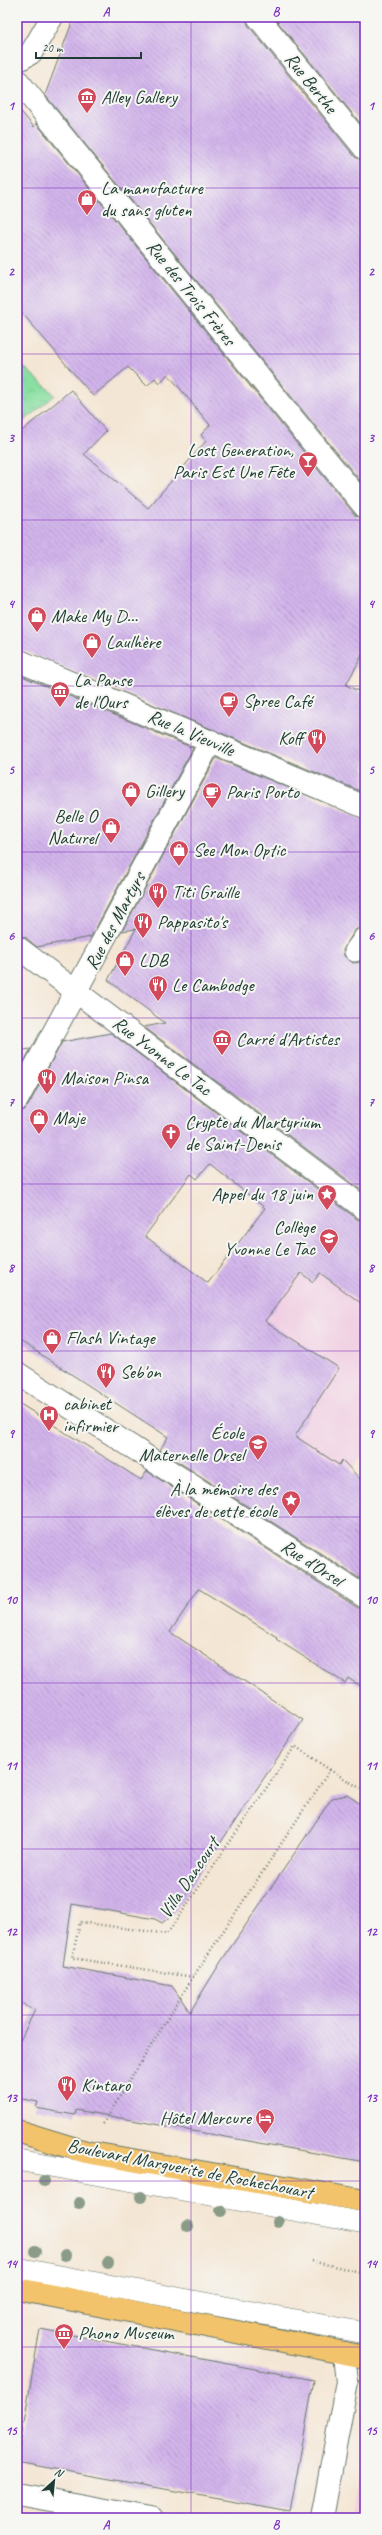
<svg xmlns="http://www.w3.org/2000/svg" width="382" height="2535" font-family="Caveat,sans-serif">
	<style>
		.built { fill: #f1d0e3 }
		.park { fill: url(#park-crowns); stroke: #548e6b }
		.building { fill: url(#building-back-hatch); fill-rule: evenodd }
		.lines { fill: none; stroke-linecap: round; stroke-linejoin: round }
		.service-casing { stroke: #6a786c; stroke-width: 22 }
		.pedestrian-casing { stroke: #6a786c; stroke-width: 24 }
		.minor-casing { stroke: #6a786c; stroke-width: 24 }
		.primary-casing { stroke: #6a786c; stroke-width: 24 }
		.path { stroke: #6a786c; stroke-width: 2.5; stroke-dasharray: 1 3; stroke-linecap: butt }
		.service { stroke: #fff; stroke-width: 21 }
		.pedestrian { stroke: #fff; stroke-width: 22 }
		.minor { stroke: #fff; stroke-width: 22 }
		.primary { stroke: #f2c36a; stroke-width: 22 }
		.tree { fill: #8a9b88 }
		.grid { fill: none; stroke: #7b2cbf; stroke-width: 1; stroke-opacity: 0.55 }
		.labels { text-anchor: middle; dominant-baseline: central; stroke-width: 4; stroke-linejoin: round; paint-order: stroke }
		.street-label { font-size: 19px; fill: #1f3d34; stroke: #f6f6f2 }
		.poi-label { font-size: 19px; fill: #1f3d34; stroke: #f6f6f2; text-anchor: start }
		.neatline { fill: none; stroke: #7b2cbf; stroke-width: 1.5 }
		.grid-label { font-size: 13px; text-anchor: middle; font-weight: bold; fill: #7b2cbf }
	</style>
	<defs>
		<pattern id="park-crowns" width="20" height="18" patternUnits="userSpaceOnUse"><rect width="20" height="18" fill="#89dfa2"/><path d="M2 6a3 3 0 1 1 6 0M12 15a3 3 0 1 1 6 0" fill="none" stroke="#76c08c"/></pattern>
		<pattern id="building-back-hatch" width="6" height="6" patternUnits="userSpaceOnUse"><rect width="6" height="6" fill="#d3b5ec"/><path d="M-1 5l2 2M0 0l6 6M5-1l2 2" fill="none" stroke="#ab94c0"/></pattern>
	</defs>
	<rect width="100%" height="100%" fill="#f6f6f2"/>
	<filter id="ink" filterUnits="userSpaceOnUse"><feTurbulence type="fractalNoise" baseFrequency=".025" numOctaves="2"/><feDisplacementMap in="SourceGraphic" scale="8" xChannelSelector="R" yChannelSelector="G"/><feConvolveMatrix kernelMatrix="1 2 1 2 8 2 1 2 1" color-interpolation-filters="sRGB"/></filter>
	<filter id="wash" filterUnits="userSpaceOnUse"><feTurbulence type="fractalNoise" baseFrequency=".012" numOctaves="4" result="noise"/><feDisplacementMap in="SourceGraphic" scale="16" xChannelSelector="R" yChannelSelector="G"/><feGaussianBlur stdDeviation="0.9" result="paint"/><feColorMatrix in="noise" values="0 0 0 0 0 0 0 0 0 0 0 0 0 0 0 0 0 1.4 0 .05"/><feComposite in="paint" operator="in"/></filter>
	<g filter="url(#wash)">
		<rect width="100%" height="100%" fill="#f4e6d4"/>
		<g class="built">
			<polygon points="365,1240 365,1451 310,1529 155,1429 231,1311 222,1304"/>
			<polygon points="365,2450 365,2518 352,2518"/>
		</g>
		<polygon class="park" points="17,361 55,395 17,427"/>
		<g id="blocks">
			<g class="building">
				<polygon points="74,17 246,17 248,25 355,157 365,161 365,487 45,95"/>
				<polygon points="274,17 365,17 365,129"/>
				<polygon points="17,107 34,127 36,123 355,515 365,519 365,650 346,685 365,694 365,793 17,648 17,435 71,390 106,431 84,454 148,508 206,441 201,435 210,425 168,374 159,384 155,378 147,386 128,367 93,396 17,307"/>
				<polygon points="17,674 193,748 91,937 37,947 25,937 17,935"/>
				<polygon points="216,758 365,819 365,925 355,930 343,950 344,956 353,963 360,962 365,958 365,1193 144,1027 165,1023 108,980 136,929 122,931"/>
				<path d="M111,1033L357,1219L365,1221V1306L320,1273L313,1282L301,1273L265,1321L339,1368L295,1436L339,1465L342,1460L365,1484V1582L160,1450L168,1437L17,1339V1112L28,1106L62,1042ZM210,1164L265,1208L208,1283L145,1236L191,1174L197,1179Z"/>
				<polygon points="31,1049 17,1074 17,1051"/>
				<polygon points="17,1402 141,1480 147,1471 358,1608 365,1609 365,1689 348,1678 345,1683 276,1639 277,1637 199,1589 170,1632 303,1720 172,1915 162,1923 155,1919 72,1904 63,1966 172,1986 190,2012 222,1960 332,1798 347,1795 365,1807 365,2162 76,2110 75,2115 36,2108 38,2102 17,2098 17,2047 35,2010 17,2001"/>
				<polygon points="40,2329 314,2380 290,2512 17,2462"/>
			</g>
		</g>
	</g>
	<g filter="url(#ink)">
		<use href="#blocks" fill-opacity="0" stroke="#6a786c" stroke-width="1"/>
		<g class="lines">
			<defs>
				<g id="service">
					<polyline points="355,951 365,937"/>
					<polyline points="17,2160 365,2223"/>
					<polyline points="17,2268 365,2333"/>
				</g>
				<g id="pedestrian">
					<polyline points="17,61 31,53 52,17"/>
					<polyline points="17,1373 365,1597"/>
				</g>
				<g id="minor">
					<polyline points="258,17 365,149"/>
					<polyline points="17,80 365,507"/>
					<polyline points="17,660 365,807"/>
					<polyline points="17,947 365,1209"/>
					<polyline points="17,1100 211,741"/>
					<polyline points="17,2494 151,2518"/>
					<polyline points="322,2518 347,2382 344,2353"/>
				</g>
				<g id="primary">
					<polyline points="17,2131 86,2152 365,2201"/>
					<polyline points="17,2289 365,2357"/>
				</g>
			</defs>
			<use href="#service" class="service-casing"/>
			<use href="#pedestrian" class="pedestrian-casing"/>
			<use href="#minor" class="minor-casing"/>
			<use href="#primary" class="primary-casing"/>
			<g class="path">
				<polyline points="193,1977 72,1958 80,1922 167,1934 295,1746 330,1770"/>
				<polyline points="103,2124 193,1977 330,1770 365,1791"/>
				<polyline points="311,2261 365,2273"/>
			</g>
			<use href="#service" class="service"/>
			<use href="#pedestrian" class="pedestrian"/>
			<use href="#minor" class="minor"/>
			<use href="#primary" class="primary"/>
		</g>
		<g class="tree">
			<circle cx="44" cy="2181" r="6"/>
			<circle cx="141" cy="2197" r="6"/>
			<circle cx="79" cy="2203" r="6"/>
			<circle cx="221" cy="2211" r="6"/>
			<circle cx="278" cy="2222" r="6"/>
			<circle cx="188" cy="2226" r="6"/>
			<circle cx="35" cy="2251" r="6"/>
			<circle cx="65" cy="2255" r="6"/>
			<circle cx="108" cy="2263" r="6"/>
		</g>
	</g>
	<path class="grid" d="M191,17V2518M17,188H365M17,354H365M17,520H365M17,686H365M17,852H365M17,1018H365M17,1184H365M17,1351H365M17,1517H365M17,1683H365M17,1849H365M17,2015H365M17,2181H365M17,2347H365"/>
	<defs>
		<symbol id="museum-pin" viewBox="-11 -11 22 30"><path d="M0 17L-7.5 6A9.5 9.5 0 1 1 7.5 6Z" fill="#d1495b" stroke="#f6f6f2"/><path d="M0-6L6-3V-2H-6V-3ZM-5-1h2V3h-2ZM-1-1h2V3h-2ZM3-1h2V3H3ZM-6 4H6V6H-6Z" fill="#fff"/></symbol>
		<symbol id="shop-pin" viewBox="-11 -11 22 30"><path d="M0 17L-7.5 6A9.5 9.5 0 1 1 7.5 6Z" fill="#d1495b" stroke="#f6f6f2"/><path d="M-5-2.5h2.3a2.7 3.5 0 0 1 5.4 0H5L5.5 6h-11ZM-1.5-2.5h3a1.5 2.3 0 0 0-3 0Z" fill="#fff"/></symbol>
		<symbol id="bar-pin" viewBox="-11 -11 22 30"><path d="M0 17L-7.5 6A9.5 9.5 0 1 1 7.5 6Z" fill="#d1495b" stroke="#f6f6f2"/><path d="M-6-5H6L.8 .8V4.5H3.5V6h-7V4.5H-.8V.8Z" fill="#fff"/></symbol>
		<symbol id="cafe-pin" viewBox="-11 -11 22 30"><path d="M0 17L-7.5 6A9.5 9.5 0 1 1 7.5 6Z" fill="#d1495b" stroke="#f6f6f2"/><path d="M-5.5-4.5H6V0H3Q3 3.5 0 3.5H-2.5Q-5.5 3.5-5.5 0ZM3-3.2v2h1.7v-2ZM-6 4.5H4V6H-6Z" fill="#fff"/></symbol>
		<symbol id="restaurant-pin" viewBox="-11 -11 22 30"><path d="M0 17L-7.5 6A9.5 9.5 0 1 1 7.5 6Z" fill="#d1495b" stroke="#f6f6f2"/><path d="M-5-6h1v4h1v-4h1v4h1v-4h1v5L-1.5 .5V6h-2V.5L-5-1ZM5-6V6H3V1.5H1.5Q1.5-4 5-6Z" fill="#fff"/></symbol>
		<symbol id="church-pin" viewBox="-11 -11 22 30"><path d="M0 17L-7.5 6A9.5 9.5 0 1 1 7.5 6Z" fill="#d1495b" stroke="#f6f6f2"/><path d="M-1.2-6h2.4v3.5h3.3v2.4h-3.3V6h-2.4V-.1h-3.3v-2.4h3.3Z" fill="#fff"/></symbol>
		<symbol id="sight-pin" viewBox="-11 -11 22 30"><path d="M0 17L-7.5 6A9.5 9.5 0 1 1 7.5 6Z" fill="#d1495b" stroke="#f6f6f2"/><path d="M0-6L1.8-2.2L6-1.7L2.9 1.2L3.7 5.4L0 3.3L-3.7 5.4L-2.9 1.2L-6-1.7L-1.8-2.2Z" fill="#fff"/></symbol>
		<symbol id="school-pin" viewBox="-11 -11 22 30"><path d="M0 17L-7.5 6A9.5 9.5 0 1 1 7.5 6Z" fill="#d1495b" stroke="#f6f6f2"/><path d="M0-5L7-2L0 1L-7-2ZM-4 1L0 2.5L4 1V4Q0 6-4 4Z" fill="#fff"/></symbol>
		<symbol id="hospital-pin" viewBox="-11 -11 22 30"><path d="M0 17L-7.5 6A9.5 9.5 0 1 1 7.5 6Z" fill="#d1495b" stroke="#f6f6f2"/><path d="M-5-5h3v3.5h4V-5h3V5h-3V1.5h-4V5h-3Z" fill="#fff"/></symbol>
		<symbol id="hotel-pin" viewBox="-11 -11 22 30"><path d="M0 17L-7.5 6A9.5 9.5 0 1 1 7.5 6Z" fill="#d1495b" stroke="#f6f6f2"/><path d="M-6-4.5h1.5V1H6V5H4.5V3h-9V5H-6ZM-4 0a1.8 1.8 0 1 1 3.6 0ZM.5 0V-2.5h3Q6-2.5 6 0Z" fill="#fff"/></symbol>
	</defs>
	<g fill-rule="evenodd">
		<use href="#museum-pin" x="76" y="86" width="22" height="30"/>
		<use href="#shop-pin" x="76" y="188" width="22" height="30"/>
		<use href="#bar-pin" x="297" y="450" width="22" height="30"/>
		<use href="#shop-pin" x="26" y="605" width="22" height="30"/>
		<use href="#shop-pin" x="81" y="631" width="22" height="30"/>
		<use href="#museum-pin" x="49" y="680" width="22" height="30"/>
		<use href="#cafe-pin" x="218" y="690" width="22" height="30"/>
		<use href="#restaurant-pin" x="306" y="727" width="22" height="30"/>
		<use href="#shop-pin" x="120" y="780" width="22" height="30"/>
		<use href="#cafe-pin" x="201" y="781" width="22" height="30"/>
		<use href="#shop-pin" x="100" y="816" width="22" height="30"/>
		<use href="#shop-pin" x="168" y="839" width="22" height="30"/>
		<use href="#restaurant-pin" x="147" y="881" width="22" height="30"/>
		<use href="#restaurant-pin" x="132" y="911" width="22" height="30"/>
		<use href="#shop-pin" x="114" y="949" width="22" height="30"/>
		<use href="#restaurant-pin" x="147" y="974" width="22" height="30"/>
		<use href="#museum-pin" x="211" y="1028" width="22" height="30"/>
		<use href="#restaurant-pin" x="36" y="1067" width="22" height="30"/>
		<use href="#shop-pin" x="28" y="1107" width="22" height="30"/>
		<use href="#church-pin" x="160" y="1122" width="22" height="30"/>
		<use href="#sight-pin" x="316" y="1183" width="22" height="30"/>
		<use href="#school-pin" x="318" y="1227" width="22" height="30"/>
		<use href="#shop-pin" x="41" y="1327" width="22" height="30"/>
		<use href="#restaurant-pin" x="95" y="1361" width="22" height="30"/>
		<use href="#hospital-pin" x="38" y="1404" width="22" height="30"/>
		<use href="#school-pin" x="247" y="1433" width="22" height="30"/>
		<use href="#sight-pin" x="280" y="1489" width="22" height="30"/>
		<use href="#restaurant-pin" x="56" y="2074" width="22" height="30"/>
		<use href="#hotel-pin" x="254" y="2107" width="22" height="30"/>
		<use href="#museum-pin" x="53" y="2322" width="22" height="30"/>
	</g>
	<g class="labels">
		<g class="street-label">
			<text transform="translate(311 83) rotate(51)">Rue Berthe</text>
			<text transform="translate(191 293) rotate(51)">Rue des Trois Frères</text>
			<text transform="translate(191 733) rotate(23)">Rue la Vieuville</text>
			<text transform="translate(115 921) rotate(-62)">Rue des Martyrs</text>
			<text transform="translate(162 1056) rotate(37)">Rue Yvonne Le Tac</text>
			<text transform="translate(312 1563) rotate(33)">Rue d'Orsel</text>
			<text transform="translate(189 1878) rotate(-56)">Villa Dancourt</text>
			<text transform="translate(190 2169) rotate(11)">Boulevard Marguerite de Rochechouart</text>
		</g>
		<g class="poi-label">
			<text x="101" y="97">Alley Gallery</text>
			<text x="101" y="188">La manufacture<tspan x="101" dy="22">du sans gluten</tspan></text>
			<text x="294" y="450" text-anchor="end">Lost Generation,<tspan x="294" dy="22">Paris Est Une Fête</tspan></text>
			<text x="51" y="616">Make My D...</text>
			<text x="106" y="642">Laulhère</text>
			<text x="74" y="680">La Panse<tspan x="74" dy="22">de l'Ours</tspan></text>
			<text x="243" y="701">Spree Café</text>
			<text x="303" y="738" text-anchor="end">Koff</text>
			<text x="145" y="791">Gillery</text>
			<text x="226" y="792">Paris Porto</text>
			<text x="97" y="816" text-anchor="end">Belle O<tspan x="97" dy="22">Naturel</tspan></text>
			<text x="193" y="850">See Mon Optic</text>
			<text x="172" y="892">Titi Graille</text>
			<text x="157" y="922">Pappasito's</text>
			<text x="139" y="960">LDB</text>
			<text x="172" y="985">Le Cambodge</text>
			<text x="236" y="1039">Carré d'Artistes</text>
			<text x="61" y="1078">Maison Pinsa</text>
			<text x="53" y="1118">Maje</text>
			<text x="185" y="1122">Crypte du Martyrium<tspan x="185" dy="22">de Saint-Denis</tspan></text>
			<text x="313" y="1194" text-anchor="end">Appel du 18 juin</text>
			<text x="315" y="1227" text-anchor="end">Collège<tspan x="315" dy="22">Yvonne Le Tac</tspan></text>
			<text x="66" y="1338">Flash Vintage</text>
			<text x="120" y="1372">Seb'on</text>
			<text x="63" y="1404">cabinet<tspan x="63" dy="22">infirmier</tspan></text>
			<text x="244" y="1433" text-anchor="end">École<tspan x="244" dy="22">Maternelle Orsel</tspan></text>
			<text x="277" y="1489" text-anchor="end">À la mémoire des<tspan x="277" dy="22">élèves de cette école</tspan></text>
			<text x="81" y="2085">Kintaro</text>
			<text x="251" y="2118" text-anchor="end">Hôtel Mercure</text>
			<text x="78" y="2333">Phono Museum</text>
		</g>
	</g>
	<rect width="382" height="2535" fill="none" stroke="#f6f6f2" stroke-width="44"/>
	<g transform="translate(54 2481) rotate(27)" stroke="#f6f6f2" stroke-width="3" paint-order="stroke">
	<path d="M0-3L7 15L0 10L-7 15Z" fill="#1f3d34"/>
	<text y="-6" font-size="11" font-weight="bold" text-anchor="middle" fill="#1f3d34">N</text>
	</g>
	<path d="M36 52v6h105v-6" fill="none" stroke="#1f3d34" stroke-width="2"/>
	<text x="42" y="52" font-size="12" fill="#1f3d34" stroke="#f6f6f2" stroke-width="3" paint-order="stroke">20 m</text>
	<rect x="22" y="22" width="338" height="2491" class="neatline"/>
	<g class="grid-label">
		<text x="106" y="16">A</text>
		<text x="276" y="16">B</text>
		<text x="11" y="110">1</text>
		<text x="371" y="110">1</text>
		<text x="11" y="276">2</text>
		<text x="371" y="276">2</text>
		<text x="11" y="442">3</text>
		<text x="371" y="442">3</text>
		<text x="11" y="608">4</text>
		<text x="371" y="608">4</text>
		<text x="11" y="774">5</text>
		<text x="371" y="774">5</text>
		<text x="11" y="940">6</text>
		<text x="371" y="940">6</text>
		<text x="11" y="1106">7</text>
		<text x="371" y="1106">7</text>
		<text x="11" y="1272">8</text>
		<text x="371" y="1272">8</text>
		<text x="11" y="1438">9</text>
		<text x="371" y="1438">9</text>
		<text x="11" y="1604">10</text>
		<text x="371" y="1604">10</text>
		<text x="11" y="1770">11</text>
		<text x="371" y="1770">11</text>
		<text x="11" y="1936">12</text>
		<text x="371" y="1936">12</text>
		<text x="11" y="2102">13</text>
		<text x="371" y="2102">13</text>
		<text x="11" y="2268">14</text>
		<text x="371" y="2268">14</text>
		<text x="11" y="2435">15</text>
		<text x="371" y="2435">15</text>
		<text x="106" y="2529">A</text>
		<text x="276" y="2529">B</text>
	</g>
</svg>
